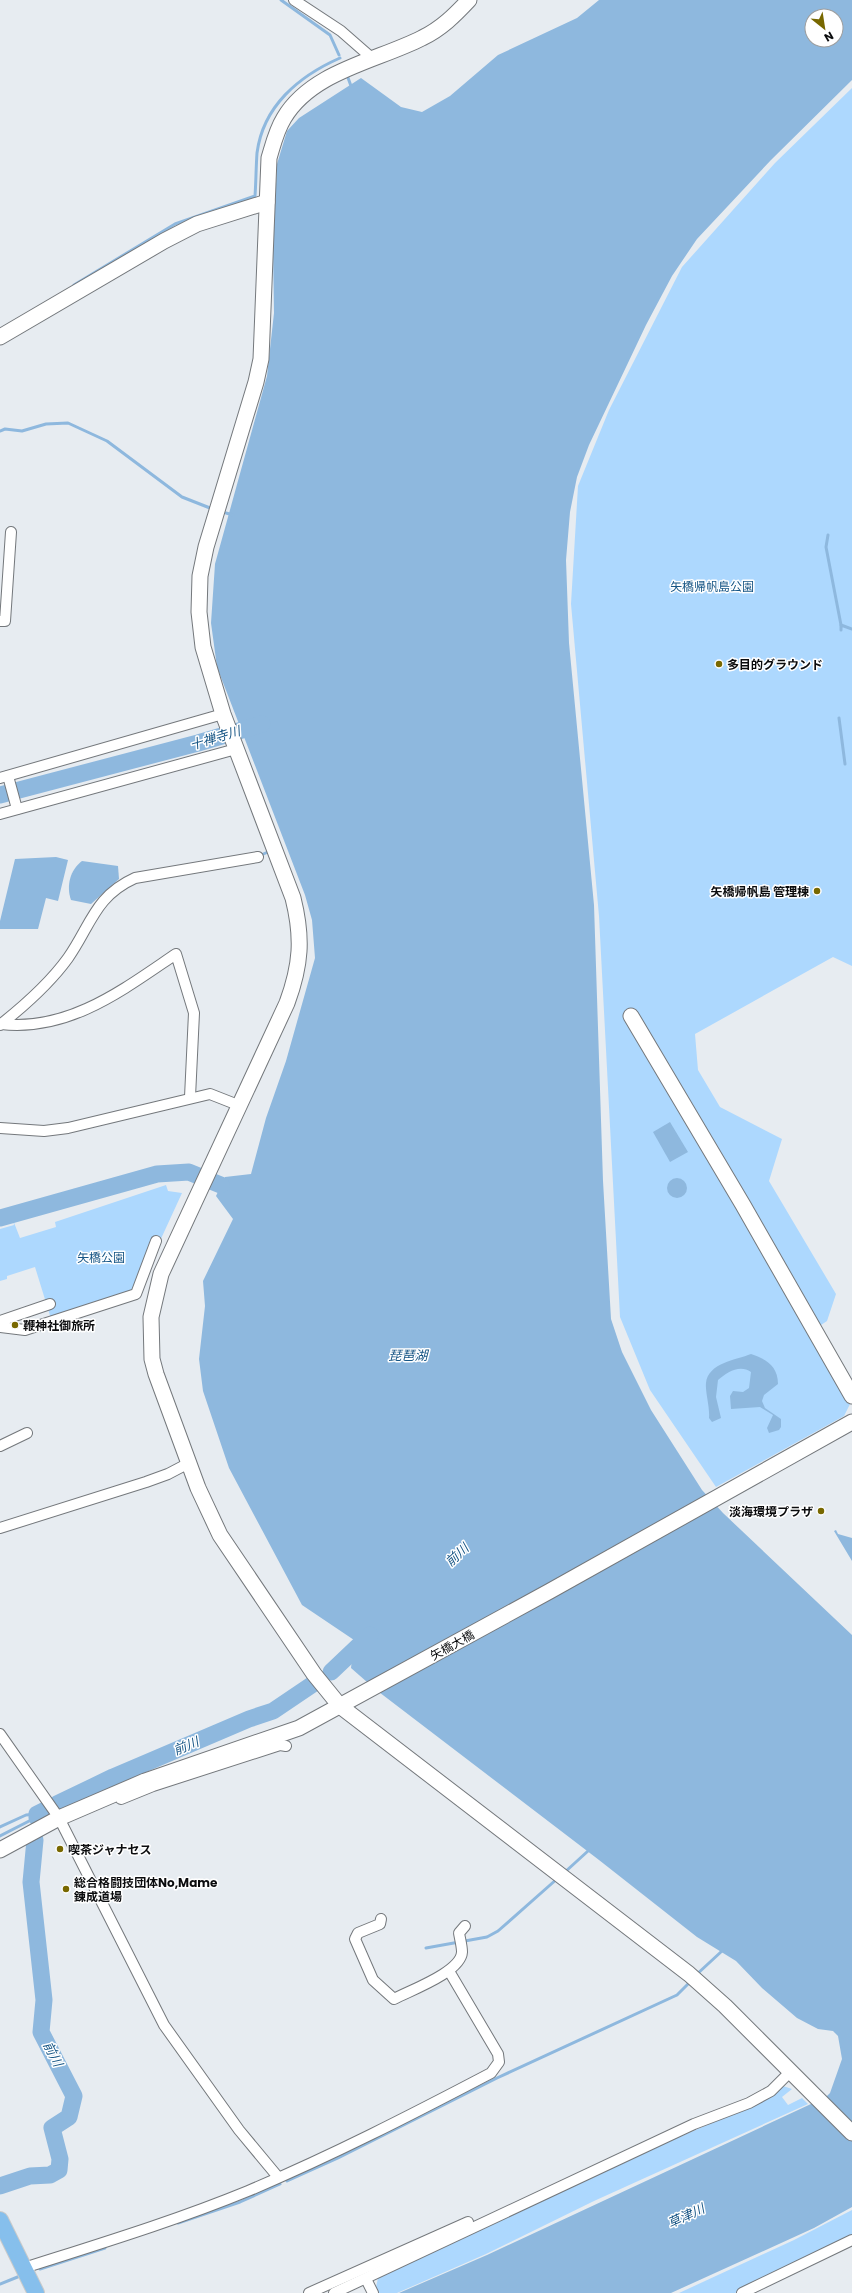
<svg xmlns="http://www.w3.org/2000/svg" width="852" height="2293" font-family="Poppins,'Noto Sans JP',sans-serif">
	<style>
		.green { fill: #add8fe }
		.water { fill: #8eb8de; fill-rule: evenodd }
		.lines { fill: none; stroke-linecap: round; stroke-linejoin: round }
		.stream { stroke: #8eb8de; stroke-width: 3 }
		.river { stroke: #8eb8de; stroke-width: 17 }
		.street-casing { stroke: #74787c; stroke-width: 12 }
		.secondary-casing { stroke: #74787c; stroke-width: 17 }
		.primary-casing { stroke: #c9caca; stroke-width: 18 }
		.street { stroke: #fff; stroke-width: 10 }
		.secondary { stroke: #fff; stroke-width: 15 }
		.primary { stroke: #86bfec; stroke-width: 16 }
		.poi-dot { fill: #786800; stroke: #fff; stroke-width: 1.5 }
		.labels { text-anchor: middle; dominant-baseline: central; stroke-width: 3; stroke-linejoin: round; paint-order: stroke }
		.park-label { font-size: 12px; fill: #165585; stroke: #fff }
		.poi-label { font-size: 12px; font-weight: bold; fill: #0b0c0e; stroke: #fff; text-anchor: start }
		.street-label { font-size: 12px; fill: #0b0c0e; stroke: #fff }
		.water-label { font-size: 13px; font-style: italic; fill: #165585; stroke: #fff }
	</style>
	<rect width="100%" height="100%" fill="#e7ecf1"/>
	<g class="green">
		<polygon points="852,88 852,966 833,957 695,1034 698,1070 720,1107 782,1139 769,1181 836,1294 827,1321 809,1333 850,1404 844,1416 716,1487 650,1390 620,1317 599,916 571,604 578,486 609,410 682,267 775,163"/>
		<polygon points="166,1185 168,1191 182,1193 148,1267 139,1295 52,1322 35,1267 7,1276 7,1279 0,1281 0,1229 14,1225 13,1220 20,1238 56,1227 55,1222"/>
		<polygon points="783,2086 792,2089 782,2097 788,2105 802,2098 808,2104 594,2201 486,2254 397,2293 379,2293 376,2287 378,2278 588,2177 762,2101"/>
		<polygon points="852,2210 852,2236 735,2293 679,2293 794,2240"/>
	</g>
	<g class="water">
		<path d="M599,0H852V80L771,160L697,239L672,276L646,325L589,445L577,477L570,512L566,560L569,643L594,905L603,1181L611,1319L622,1352L651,1410L702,1490L723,1513L852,1635V2207L814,2228L671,2293H399L487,2255L826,2097L830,2093L842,2059L838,2036L833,2031L818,2029L797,2018L762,1988L736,1961L697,1937L599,1860L375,1689L351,1668L354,1640L302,1605L229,1468L203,1391L199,1359L205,1306L203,1281L233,1219L216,1196L225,1177L251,1174L266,1118L286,1061L315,958L312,920L305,895L217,667L211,623L215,564L267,376L274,313L273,247L277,164L287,131L299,118L361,78L401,107L422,112L450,96L498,55L577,18ZM812,16H836V40H812Z"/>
		<polygon points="56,857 68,860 58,901 46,898 38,929 0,929 0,921 15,859"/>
		<path d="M82,861L118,866L119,879L91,904L71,900C66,886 70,870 82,861Z"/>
		<polygon points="670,1122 688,1152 670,1162 653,1132"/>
		<circle cx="677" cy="1188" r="10"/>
		<path d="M751,1354C766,1359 778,1366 778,1384L764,1395L762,1401L765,1408L781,1419V1427L779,1430L769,1433L767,1428L773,1415L760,1407L731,1409L730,1396L733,1391L743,1392L749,1388L751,1372C740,1364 727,1372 718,1380L716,1397L721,1418L712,1422L709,1418C710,1407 705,1391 706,1383C708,1363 736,1360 751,1354Z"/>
		<polygon points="836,1530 838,1534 852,1538 852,1561 834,1531"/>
	</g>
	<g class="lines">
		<g class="stream">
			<polyline points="281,0 330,35 339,55"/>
			<polyline points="347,75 351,86"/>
			<path d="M74,285L175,224L255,196C256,182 256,167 257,153C263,106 299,76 340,58"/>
			<polyline points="0,431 5,429 22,431 46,424 68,423 107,441 182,497 210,508"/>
			<polyline points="226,513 233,515"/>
			<polyline points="828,535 826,547 841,625"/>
			<polyline points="841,630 841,625 852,629"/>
			<polyline points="839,718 845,764"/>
			<polyline points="259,856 270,851"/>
			<polyline points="0,1827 26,1815 37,1814"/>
			<polyline points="0,1836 37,1817"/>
			<polyline points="565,1872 588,1851"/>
			<polyline points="426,1948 487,1937 498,1931 558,1878"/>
			<polyline points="696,1975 722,1951"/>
			<polyline points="287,2181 338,2158 497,2078 677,1995 691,1981"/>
			<polyline points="178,2223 240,2202 280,2184"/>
			<polyline points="40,2269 105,2248"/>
			<polyline points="0,2284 20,2276"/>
		</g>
		<g class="river">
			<polyline points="0,795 198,743 262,724"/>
			<polyline points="0,1218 157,1174 189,1172 221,1185"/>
			<polyline points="331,1672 370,1635"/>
			<polyline points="57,1804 113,1777 249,1719 273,1711 313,1684"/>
			<polyline points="37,1818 37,1814 47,1809"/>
			<polyline points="0,2186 30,2176 50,2175 59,2170 60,2159 52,2128 69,2117 74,2096 41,2032 44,2000 31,1882 35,1840"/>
		</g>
		<defs>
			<g id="street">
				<polyline points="294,0 341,31 373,59"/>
				<polyline points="0,621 5,621 11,532"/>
				<polyline points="8,776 17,809"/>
				<polyline points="0,778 223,714"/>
				<polyline points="0,814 236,749"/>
				<path d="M1,1024C69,1032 124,989 176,954L194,1013L190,1097"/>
				<path d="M0,1025C24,1006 50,983 68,958C91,925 95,896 135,878L258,857"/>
				<polyline points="0,1128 44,1131 68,1128 210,1094 238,1105"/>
				<polyline points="0,1321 50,1304"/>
				<polyline points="0,1327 25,1330 136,1294 156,1241"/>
				<polyline points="0,1446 27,1433"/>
				<polyline points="0,1528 146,1482 168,1474 189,1463"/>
				<polyline points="0,1734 59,1818 164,2025 239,2130 278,2177"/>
				<polyline points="121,1799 153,1786 280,1745 286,1746"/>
				<path d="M381,1919L380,1924L358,1933L355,1939L373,1980L394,1999C411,1990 461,1972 462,1952C462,1946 460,1939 459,1933L465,1926"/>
				<path d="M24,2268C99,2244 175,2221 248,2191C331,2156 411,2115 491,2073L499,2062L498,2054L449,1971"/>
				<polyline points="366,2279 373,2293"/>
				<polyline points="309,2293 468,2222"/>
				<polyline points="334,2293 694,2124 749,2103 771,2091 790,2072"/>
				<polyline points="742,2293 852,2240"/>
			</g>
			<g id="secondary">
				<path d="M469,0C455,15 441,29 422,38C377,61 312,71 284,118C276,131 273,145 269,158L261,359L256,382L206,547L200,576L199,612L203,647L223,714L293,898C303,938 301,965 287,1003L161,1274L151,1317L152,1359L156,1374L198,1488L220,1535L314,1674L340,1706L689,1974L725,2006L852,2133"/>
				<polyline points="0,337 164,241 197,224 267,202"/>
				<polyline points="631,1016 743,1205 852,1396"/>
				<polyline points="0,1850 59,1818 145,1781 299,1728 550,1591 852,1422"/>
			</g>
			<polyline id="primary" points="0,2220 36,2293"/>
		</defs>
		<use href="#street" class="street-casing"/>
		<use href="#secondary" class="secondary-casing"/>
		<use href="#primary" class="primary-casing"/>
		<use href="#street" class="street"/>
		<use href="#secondary" class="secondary"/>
		<use href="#primary" class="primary"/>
	</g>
	<g class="poi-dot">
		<circle cx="719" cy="664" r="4"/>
		<circle cx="817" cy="891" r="4"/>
		<circle cx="15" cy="1325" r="4"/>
		<circle cx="821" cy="1511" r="4"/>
		<circle cx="60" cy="1849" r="4"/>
		<circle cx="66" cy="1889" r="4"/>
	</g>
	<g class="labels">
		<g class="park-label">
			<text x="712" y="586">矢橋帰帆島公園</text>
			<text x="101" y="1257">矢橋公園</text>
		</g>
		<g class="poi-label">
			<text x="727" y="664">多目的グラウンド</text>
			<text x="809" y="891" text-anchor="end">矢橋帰帆島 管理棟</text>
			<text x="23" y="1325">鞭神社御旅所</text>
			<text x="813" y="1511" text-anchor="end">淡海環境プラザ</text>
			<text x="68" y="1849">喫茶ジャナセス</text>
			<text x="74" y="1882">総合格闘技団体No,Mame<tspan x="74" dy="14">錬成道場</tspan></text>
		</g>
		<g class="street-label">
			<text transform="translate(452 1645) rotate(-29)">矢橋大橋</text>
		</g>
		<g class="water-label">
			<text transform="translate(215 738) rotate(-17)">十禅寺川</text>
			<text x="408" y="1355">琵琶湖</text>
			<text transform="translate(457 1555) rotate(-43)">前川</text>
			<text transform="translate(186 1746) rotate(-23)">前川</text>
			<text transform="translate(53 2054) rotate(63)">前川</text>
			<text transform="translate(686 2216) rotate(-25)">草津川</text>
		</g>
	</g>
	<g transform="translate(824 28) rotate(150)"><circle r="19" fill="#ffffff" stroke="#9d9e9f"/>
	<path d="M0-3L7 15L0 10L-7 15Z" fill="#786800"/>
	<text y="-6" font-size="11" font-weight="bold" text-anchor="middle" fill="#0b0c0e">N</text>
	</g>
</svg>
